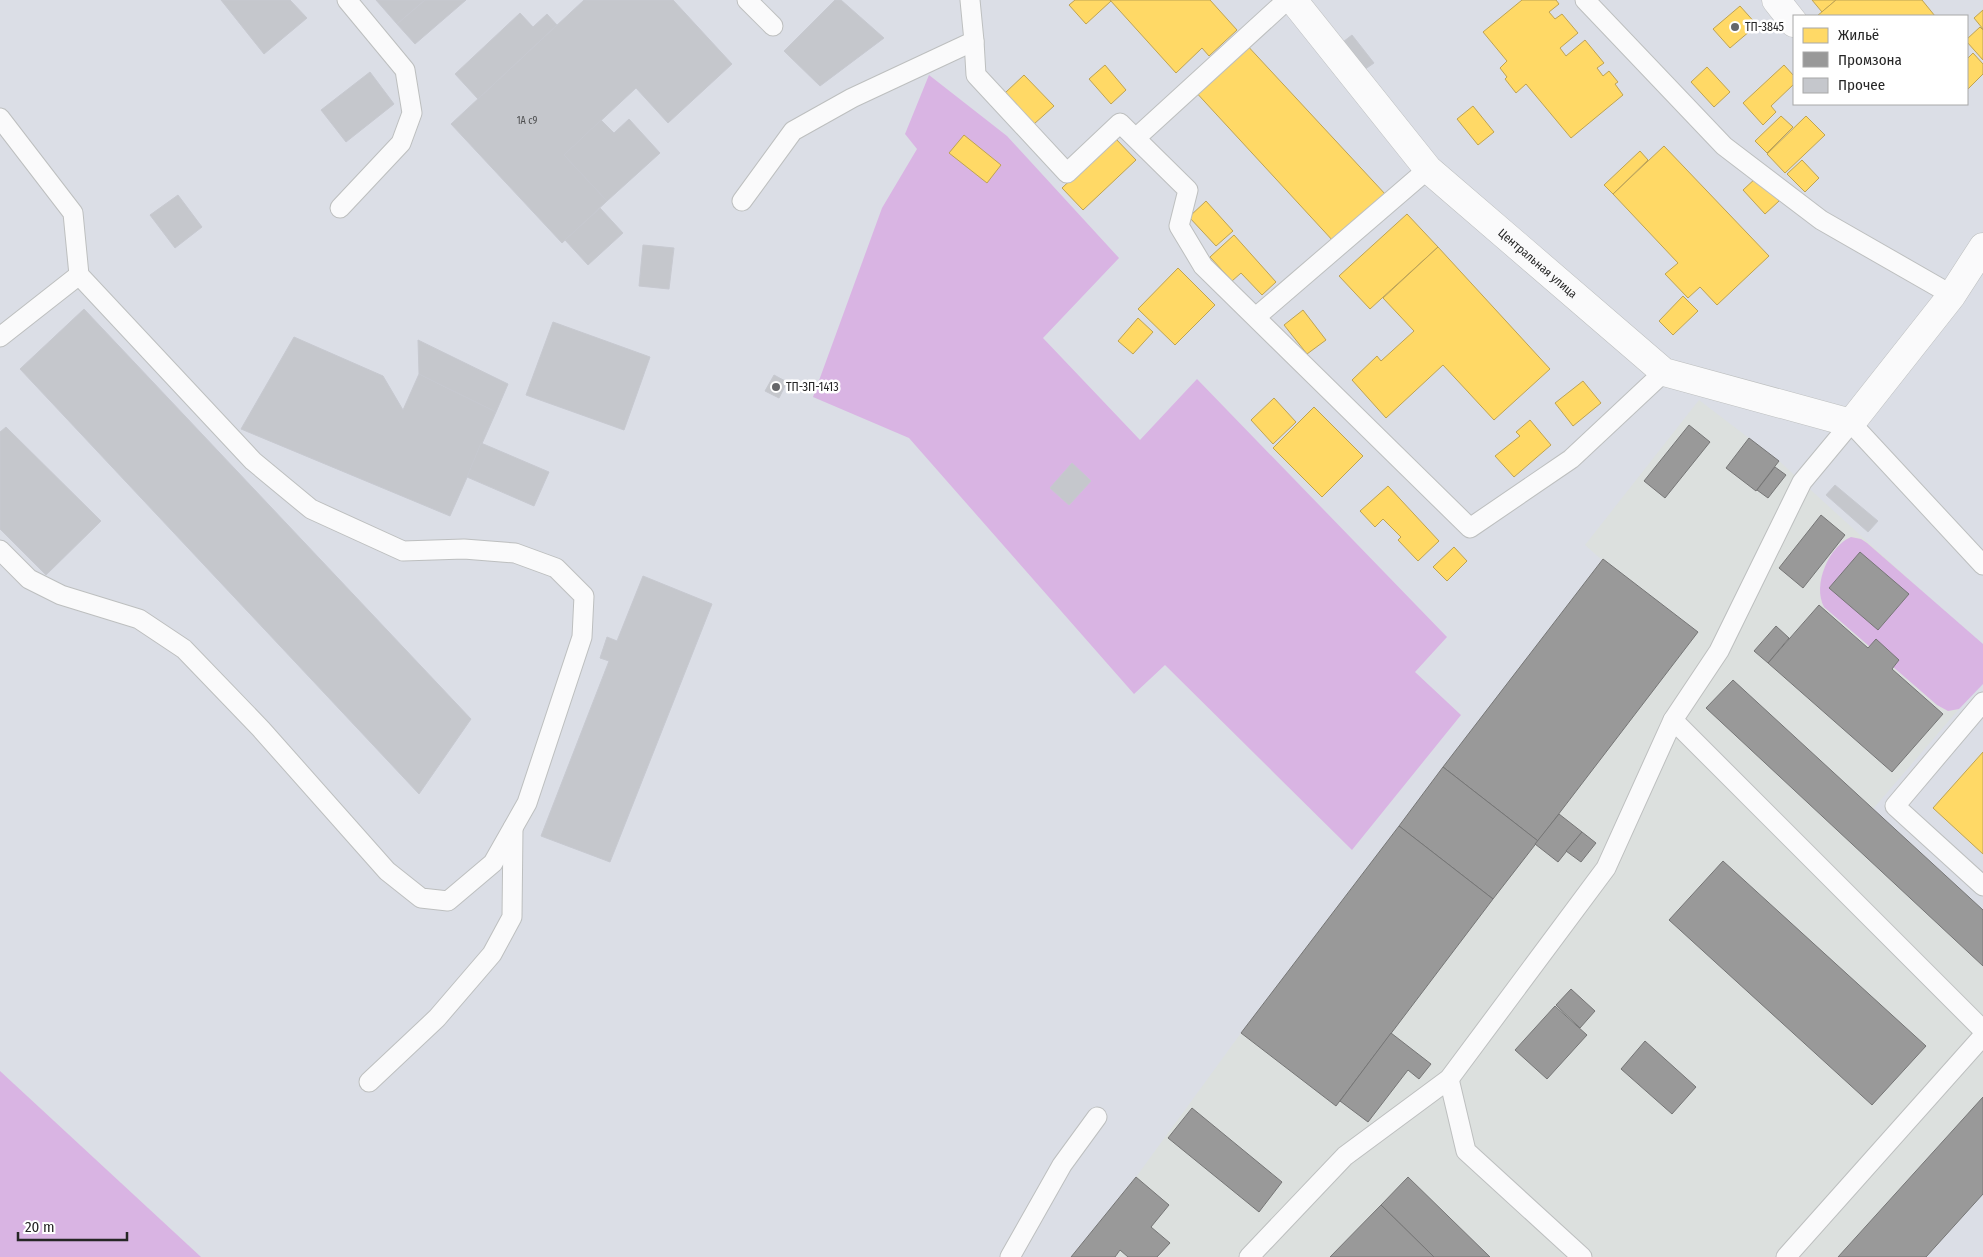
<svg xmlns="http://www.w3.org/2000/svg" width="1983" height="1257" font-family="'Fira Sans Condensed',sans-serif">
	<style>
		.industrial { fill: #dce0de }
		.green { fill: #d9b4e3 }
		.homes { fill: #ffd966; stroke: #bea353 }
		.industry { fill: #999; stroke: #767676 }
		.building { fill: #c5c7cc; stroke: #c7c9d0 }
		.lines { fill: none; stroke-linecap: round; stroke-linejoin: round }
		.service-casing { stroke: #bdbfbf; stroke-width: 21 }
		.minor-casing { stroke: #bdbfbf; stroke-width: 29 }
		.service { stroke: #fafafb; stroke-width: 19 }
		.minor { stroke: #fafafb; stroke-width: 28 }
		.poi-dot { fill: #656669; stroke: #fff; stroke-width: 2 }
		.labels { text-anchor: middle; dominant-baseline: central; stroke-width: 5; stroke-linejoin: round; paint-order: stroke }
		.number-label { font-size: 10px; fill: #4e4f50 }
		.poi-label { font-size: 12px; fill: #262626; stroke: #fff; text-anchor: start }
		.street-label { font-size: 12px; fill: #262626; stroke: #fff }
	</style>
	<rect width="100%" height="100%" fill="#dbdee6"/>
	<polygon class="industrial" points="1699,400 1779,461 1983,647 1983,681 1873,809 1983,910 1983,1194 1926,1257 1071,1257 1136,1177 1241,1033 1602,560 1585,545"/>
	<g class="green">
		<polygon points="929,75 1007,136 1119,258 1043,338 1140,440 1197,379 1447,637 1415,672 1461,715 1352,850 1165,665 1134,694 909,438 813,397 882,208 917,149 905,134"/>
		<path d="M1851,537L1861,539L1867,543L1983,644V684L1959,709L1948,711L1937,705L1824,607C1812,585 1829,546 1851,537Z"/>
		<polygon points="0,1071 201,1257 0,1257"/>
	</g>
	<g class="homes">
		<polygon points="1075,0 1110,0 1111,1 1086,24 1069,5"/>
		<polygon points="1110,0 1210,0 1237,30 1209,56 1202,48 1176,73"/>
		<polygon points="1522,0 1556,0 1559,4 1549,12 1555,19 1562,14 1578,33 1560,48 1566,56 1585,40 1604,63 1597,68 1603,76 1609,71 1618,82 1615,84 1623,95 1571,138 1526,84 1516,93 1505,79 1507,77 1500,68 1507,61 1483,32"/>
		<polygon points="1812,0 1836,0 1822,12"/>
		<polygon points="1836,0 1922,0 1935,16 1817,16"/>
		<polygon points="1740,6 1757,25 1730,48 1713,29"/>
		<polygon points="1983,10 1983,29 1974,18"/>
		<polygon points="1980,27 1983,30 1983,60 1967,42 1967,39"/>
		<polygon points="1244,42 1386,195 1334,242 1193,89"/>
		<polygon points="1973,53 1983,64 1983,74 1967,90 1967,59"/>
		<polygon points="1105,65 1126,90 1111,104 1089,79"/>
		<polygon points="1784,65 1794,76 1794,84 1771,106 1776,112 1763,125 1743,103"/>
		<polygon points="1707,67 1730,92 1714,107 1691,82"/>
		<polygon points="1024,75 1054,106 1034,124 1005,93"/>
		<polygon points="1473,106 1494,132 1478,145 1457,119"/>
		<polygon points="1781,116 1793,127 1767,153 1755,141"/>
		<polygon points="1806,116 1825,135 1785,173 1767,154"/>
		<polygon points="964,135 1001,165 987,183 949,153"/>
		<polygon points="1115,138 1136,160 1083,210 1062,188"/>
		<polygon points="1664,146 1769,256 1717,305 1700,287 1688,298 1665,274 1678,263 1613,194"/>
		<polygon points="1640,151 1648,160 1613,194 1604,185"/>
		<polygon points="1802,160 1819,178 1805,192 1787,174"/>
		<polygon points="1757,177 1779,201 1765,214 1743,190"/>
		<polygon points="1206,201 1233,231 1216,246 1189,217"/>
		<polygon points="1407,214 1438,247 1370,309 1339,276"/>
		<polygon points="1234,235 1276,282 1262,295 1241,273 1232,281 1210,257"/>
		<polygon points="1438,247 1550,369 1494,420 1443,365 1386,418 1352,380 1377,356 1381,361 1414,331 1383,298"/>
		<polygon points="1178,268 1215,305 1175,345 1138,309"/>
		<polygon points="1683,296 1698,311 1673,335 1659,321"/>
		<polygon points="1303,310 1326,340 1307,354 1284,325"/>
		<polygon points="1138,318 1153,332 1133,354 1118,341"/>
		<polygon points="1583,381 1601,403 1573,426 1555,403"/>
		<polygon points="1274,398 1296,422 1273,444 1251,420"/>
		<polygon points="1314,407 1363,456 1322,497 1273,448"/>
		<polygon points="1530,420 1551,445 1514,477 1495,456 1520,436 1516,432"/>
		<polygon points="1388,486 1439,541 1418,561 1398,540 1401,537 1383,519 1375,527 1360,511"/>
		<polygon points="1454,547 1467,561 1447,581 1433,567"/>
		<polygon points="1983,752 1983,854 1933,808"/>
	</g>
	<g class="industry">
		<polygon points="1689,425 1710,442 1665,498 1644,481"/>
		<polygon points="1749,438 1779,461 1756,491 1726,468"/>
		<polygon points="1775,467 1786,475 1768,498 1757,490"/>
		<polygon points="1821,515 1845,535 1803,588 1779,568"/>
		<polygon points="1860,552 1909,594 1878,630 1829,588"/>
		<polygon points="1603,559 1698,632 1538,841 1443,767"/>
		<polygon points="1819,605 1868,648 1876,639 1899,660 1892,669 1943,714 1892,772 1768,663"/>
		<polygon points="1776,626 1789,638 1768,663 1754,651"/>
		<polygon points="1733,680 1983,910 1983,966 1706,708"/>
		<polygon points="1443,767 1538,841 1493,899 1399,826"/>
		<polygon points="1559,814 1582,832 1558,862 1535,844"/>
		<polygon points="1399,826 1493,899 1336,1106 1241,1033"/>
		<polygon points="1582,832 1596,843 1581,862 1566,851"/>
		<polygon points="1723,861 1926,1046 1872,1105 1669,920"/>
		<polygon points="1571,989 1595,1011 1580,1028 1556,1005"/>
		<polygon points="1555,1006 1587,1035 1547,1079 1515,1050"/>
		<polygon points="1391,1033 1431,1064 1419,1079 1408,1070 1368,1122 1340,1101"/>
		<polygon points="1645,1041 1696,1087 1672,1114 1621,1069"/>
		<polygon points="1983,1097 1983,1194 1926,1257 1838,1257"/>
		<polygon points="1192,1108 1282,1182 1259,1212 1168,1138"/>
		<polygon points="1136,1177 1169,1205 1151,1227 1170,1243 1157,1257 1128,1257 1120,1250 1115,1257 1071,1257"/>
		<polygon points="1408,1177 1490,1257 1434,1257 1381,1205"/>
		<polygon points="1381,1205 1434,1257 1330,1257"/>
	</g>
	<g class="building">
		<polygon points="221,0 290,0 307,18 264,54"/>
		<polygon points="376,0 425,0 397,24"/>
		<polygon points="425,0 466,0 415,44 397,24"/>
		<polygon points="584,0 673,0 732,64 668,123 636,88 564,155 607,201 562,243 451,124"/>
		<polygon points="835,0 841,0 884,38 820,86 784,51"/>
		<polygon points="520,13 533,27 547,14 557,25 478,99 455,74"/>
		<polygon points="1352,35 1374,63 1361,72 1339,45"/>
		<polygon points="370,72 394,104 346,142 321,110"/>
		<polygon points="629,119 660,153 607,201 564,155 601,120 614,133"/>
		<polygon points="178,195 202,227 175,248 150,215"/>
		<polygon points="600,208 623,233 588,265 565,240"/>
		<polygon points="643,245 674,248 669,289 639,286"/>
		<polygon points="84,309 471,719 419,794 20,369"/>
		<polygon points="553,322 650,357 624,430 526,395"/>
		<polygon points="294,337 383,376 403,410 419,374 496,412 450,516 241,429"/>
		<polygon points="418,340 508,384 496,412 419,374"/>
		<polygon points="774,375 787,382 779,398 765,391"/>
		<polygon points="6,427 101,521 46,575 0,529 0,432"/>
		<polygon points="481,443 549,472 534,506 467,477"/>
		<polygon points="1072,463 1091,481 1069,505 1050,488"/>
		<polygon points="1835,485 1878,521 1868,532 1826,495"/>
		<polygon points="643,576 712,604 610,862 541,836 609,661 600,658 607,637 617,641"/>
	</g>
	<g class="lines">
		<defs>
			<g id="service">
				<polyline points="747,0 773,26"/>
				<polyline points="1585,0 1724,146 1821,220 1952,295"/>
				<polyline points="974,41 976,75 1067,173 1120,123 1188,190 1179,226 1203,266 1470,528 1571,459 1664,372"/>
				<polyline points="0,118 73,213 79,275 253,461 311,509 403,551 464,549 515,553 556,568 584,596 582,637 527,803 493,863 448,901 421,898 387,871 261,729 184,649 139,619 61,595 29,579 0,550"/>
				<polyline points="1137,137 1287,0"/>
				<polyline points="742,201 793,131 852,98 974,41 970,0"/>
				<polyline points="340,208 401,143 412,113 405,70 347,0"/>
				<polyline points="1256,317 1428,169"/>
				<polyline points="0,337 79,275"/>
				<polyline points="1983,565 1851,423 1802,482 1719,651 1673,720 1983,1030"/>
				<polyline points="1983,702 1895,806 1983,886"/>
				<polyline points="1449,1079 1466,1151 1582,1257"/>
				<polyline points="369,1082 437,1018 492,954 512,917 513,828"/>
				<polyline points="1010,1257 1062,1165 1097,1117"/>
				<polyline points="1249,1257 1345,1156 1449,1079 1606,868 1673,720"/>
				<polyline points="1786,1257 1983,1036"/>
			</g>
			<g id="minor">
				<path id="s1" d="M1293,0L1428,169L1664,372L1851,423L1952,295L1983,247"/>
				<polyline points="1776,0 1794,23"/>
			</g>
		</defs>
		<use href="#service" class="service-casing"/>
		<use href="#minor" class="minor-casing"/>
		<use href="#service" class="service"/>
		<use href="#minor" class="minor"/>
	</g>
	<g class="poi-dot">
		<circle cx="1735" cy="27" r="5"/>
		<circle cx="776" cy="387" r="5"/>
	</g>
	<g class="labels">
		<g class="number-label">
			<text x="527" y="121">1А с9</text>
		</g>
		<g class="poi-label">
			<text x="1745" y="27">ТП-3845</text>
			<text x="786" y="387">ТП-ЗП-1413</text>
		</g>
		<g class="street-label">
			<text stroke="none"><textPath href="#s1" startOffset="361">Центральная улица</textPath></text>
		</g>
	</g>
	<rect x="1793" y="15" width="175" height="90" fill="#ffffff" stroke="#a8a8a8"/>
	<rect x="1803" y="28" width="25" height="15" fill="#ffd966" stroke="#a8a8a8"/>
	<text x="1838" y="40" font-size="15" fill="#262626">Жильё</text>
	<rect x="1803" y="52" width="25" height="15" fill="#999999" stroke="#a8a8a8"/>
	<text x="1838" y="65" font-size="15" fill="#262626">Промзона</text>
	<rect x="1803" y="78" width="25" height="15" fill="#c5c7cc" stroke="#a8a8a8"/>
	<text x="1838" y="90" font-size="15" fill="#262626">Прочее</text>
	<path d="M18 1232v8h109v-8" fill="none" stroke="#262626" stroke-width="2.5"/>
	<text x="25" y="1232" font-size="15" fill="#262626" stroke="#ffffff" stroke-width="4" paint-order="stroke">20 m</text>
</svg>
